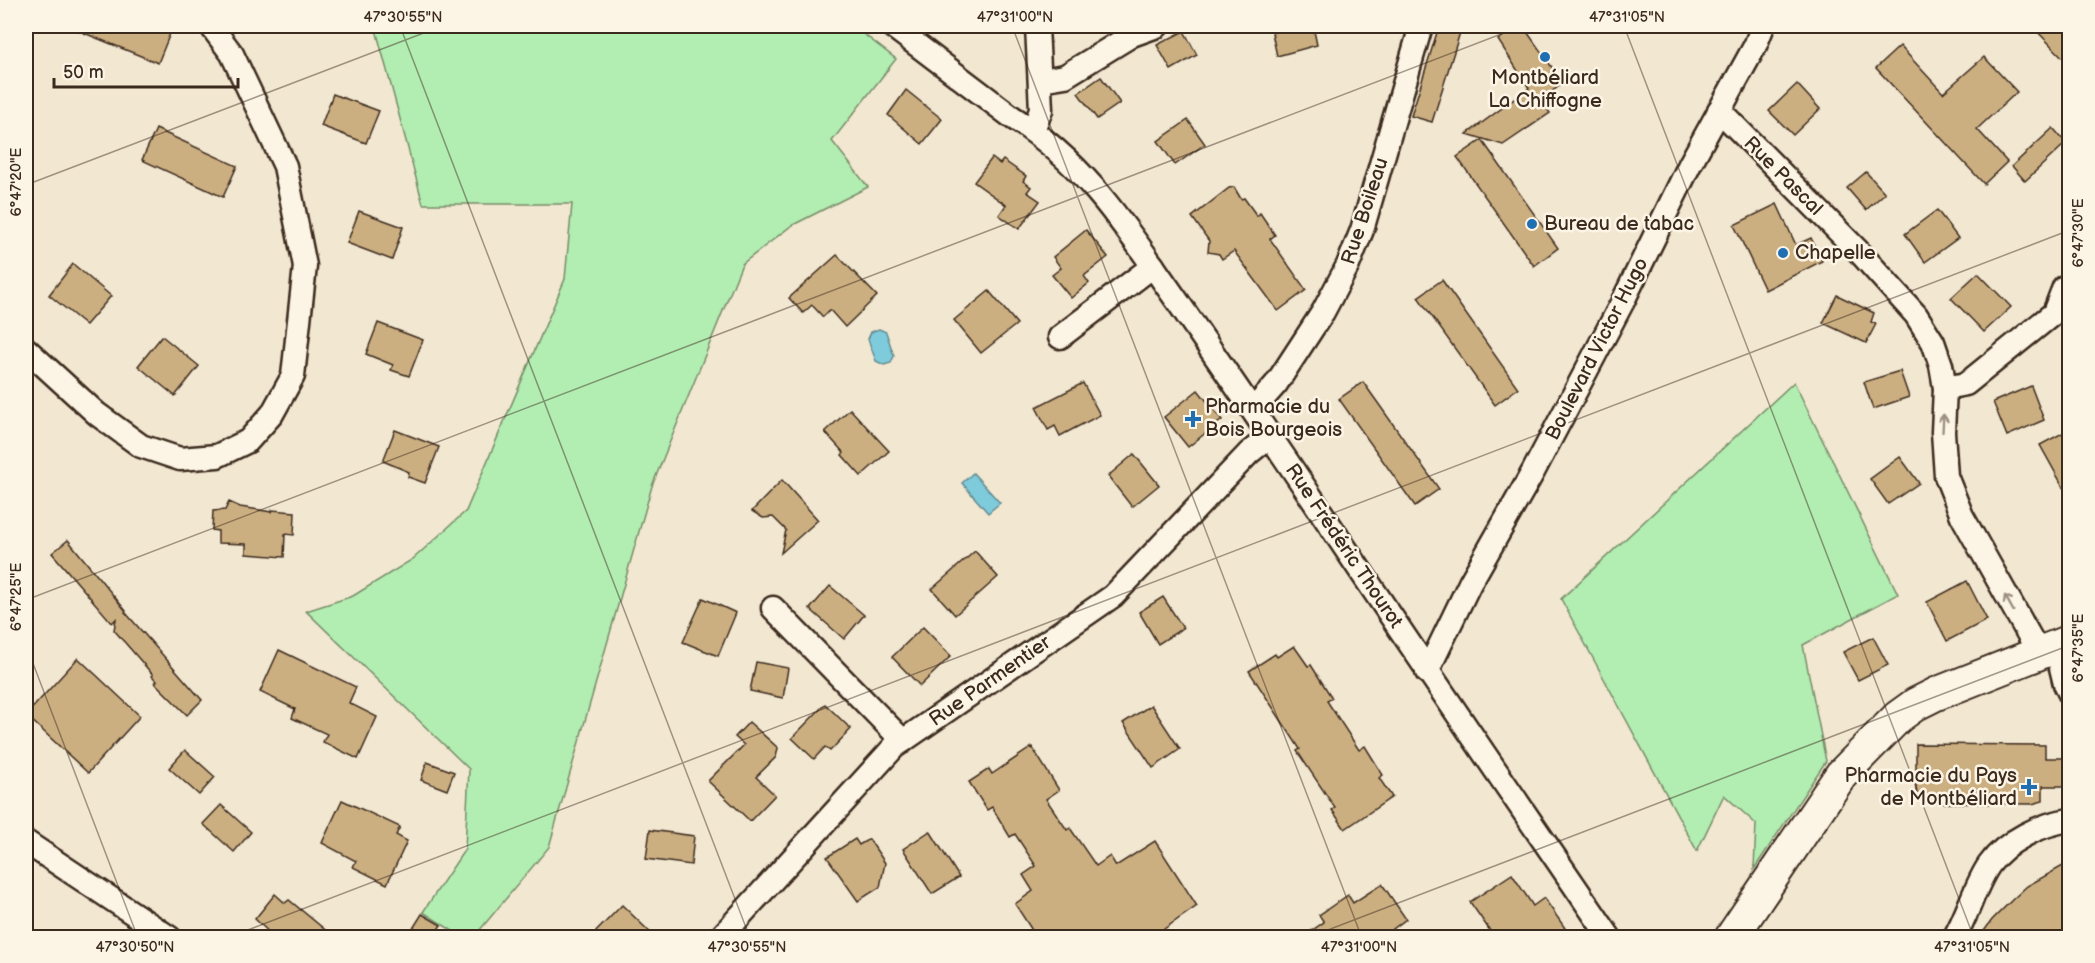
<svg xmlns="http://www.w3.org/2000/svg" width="2095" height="963" font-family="'Balsamiq Sans',sans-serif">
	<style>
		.green { fill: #b2edb1; stroke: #768c68; stroke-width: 1.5 }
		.water { fill: #7ecbdc; stroke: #638b90; stroke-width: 1.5 }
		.building { fill: #ccaf81; stroke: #3b2a1e; stroke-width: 1.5 }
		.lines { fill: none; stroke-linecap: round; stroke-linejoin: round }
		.street-casing { stroke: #3b2a1e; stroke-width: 27 }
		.secondary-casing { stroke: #3b2a1e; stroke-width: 36 }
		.street { stroke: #fcf5e5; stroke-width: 22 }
		.secondary { stroke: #fcf5e5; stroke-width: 32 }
		.oneway { stroke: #9c9082 }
		.ticks { fill: none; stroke: #3b2a1e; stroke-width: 1.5; stroke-opacity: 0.45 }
		.poi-dot { fill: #1f6fb2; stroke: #fcf5e5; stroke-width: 2 }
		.labels { text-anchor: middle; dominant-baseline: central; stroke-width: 5; stroke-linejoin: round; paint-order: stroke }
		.poi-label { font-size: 20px; fill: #3b2a1e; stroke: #fcf5e5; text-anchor: start }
		.street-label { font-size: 20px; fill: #3b2a1e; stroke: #fcf5e5 }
		.neatline { fill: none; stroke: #3b2a1e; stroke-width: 2 }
		.ticks-label { font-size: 15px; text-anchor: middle; fill: #3b2a1e }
	</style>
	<rect width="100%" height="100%" fill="#f2e7d1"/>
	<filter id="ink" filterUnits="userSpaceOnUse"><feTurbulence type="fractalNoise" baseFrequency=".0167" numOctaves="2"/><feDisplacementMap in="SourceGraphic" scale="12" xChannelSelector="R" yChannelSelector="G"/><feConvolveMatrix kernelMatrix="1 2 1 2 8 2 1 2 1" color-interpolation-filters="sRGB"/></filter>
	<g filter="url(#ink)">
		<g class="green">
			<polygon points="375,26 853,26 896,59 832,141 868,187 791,226 742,264 652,486 549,847 474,937 462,937 423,912 465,849 469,769 306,611 353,596 413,559 466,511 565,279 572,204 423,204"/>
			<polygon points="1794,382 1898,594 1803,645 1826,761 1754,869 1756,824 1724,795 1697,851 1561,599"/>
		</g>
		<g class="water">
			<polygon points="879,329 886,332 894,356 891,363 884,365 876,361 868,339 871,332"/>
			<polygon points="973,473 1000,503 988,513 962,483"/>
		</g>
		<g class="building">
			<polygon points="67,26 158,26 171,31 158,63"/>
			<polygon points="1275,26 1313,26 1317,45 1277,56 1272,33 1276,31"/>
			<polygon points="1439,26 1462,26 1432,122 1411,116"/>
			<polygon points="1517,26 1523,26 1563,83 1541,100 1550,113 1503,145 1467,134 1529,88 1498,40"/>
			<polygon points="2032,26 2070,26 2070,65"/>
			<polygon points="1184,31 1197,55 1171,70 1157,45"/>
			<polygon points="1900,46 1943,93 1984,57 2017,92 1977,129 2007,162 1984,184 1876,68"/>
			<polygon points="1101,77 1120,103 1097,119 1078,93"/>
			<polygon points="1797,84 1820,109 1793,135 1769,111"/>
			<polygon points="906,90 942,119 922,144 888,115"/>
			<polygon points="333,94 379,111 366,143 321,126"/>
			<polygon points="1188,120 1205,144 1175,165 1158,141"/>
			<polygon points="2053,128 2066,143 2025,181 2012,166"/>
			<polygon points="156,129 237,166 223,197 142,160"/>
			<polygon points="1482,140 1558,248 1534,266 1457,157"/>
			<polygon points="992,158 1000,164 1003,160 1026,176 1023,181 1031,187 1027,192 1040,201 1019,229 999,215 1006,205 974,182"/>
			<polygon points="1866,172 1885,193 1866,210 1847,188"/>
			<polygon points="1234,187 1241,199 1244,198 1257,216 1260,213 1275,235 1270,239 1306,290 1278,311 1234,251 1222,259 1219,254 1208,252 1209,241 1192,217 1229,188"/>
			<polygon points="1777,204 1796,245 1811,238 1822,261 1765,290 1734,225"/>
			<polygon points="1937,210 1958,238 1925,262 1905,234"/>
			<polygon points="359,211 403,227 392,260 347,243"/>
			<polygon points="1086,230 1108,257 1084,276 1089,283 1071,298 1052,275 1061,268 1053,257"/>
			<polygon points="837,255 877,296 845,327 830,310 823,317 812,305 803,313 789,298"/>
			<polygon points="73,264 111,296 86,325 49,295"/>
			<polygon points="1978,273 2011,307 1984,332 1951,298"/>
			<polygon points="1442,280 1518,388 1495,405 1418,297"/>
			<polygon points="989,291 1017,324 981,353 954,320"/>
			<polygon points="1837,295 1874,313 1871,322 1876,324 1866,343 1823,323"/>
			<polygon points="378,323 423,340 409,376 391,370 393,365 366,354"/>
			<polygon points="162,336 199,366 175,396 138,366"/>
			<polygon points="1900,371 1909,397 1873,409 1864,382"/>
			<polygon points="1363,382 1439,489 1415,506 1339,399"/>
			<polygon points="1083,383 1100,415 1060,436 1055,426 1048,430 1036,407"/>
			<polygon points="2031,386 2044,420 2007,436 1993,402"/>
			<polygon points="1198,390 1222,420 1188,447 1164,417"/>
			<polygon points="850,409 889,451 861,476 842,455 844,453 825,432"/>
			<polygon points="2070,429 2070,499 2040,445"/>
			<polygon points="395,430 439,447 425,483 408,477 409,472 383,461"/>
			<polygon points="1134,454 1159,485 1132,507 1108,476"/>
			<polygon points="1900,457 1919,483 1888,504 1870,479"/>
			<polygon points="782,480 818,520 781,553 786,530 773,517 763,518 752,511"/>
			<polygon points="229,502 240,507 272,512 272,510 295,512 294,535 285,534 284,557 246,554 246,544 218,543 218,531 212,530 213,511 225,510"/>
			<polygon points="68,540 126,611 125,612 202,700 187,715 155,683 157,681 152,676 153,675 114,630 116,619 112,623 52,553"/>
			<polygon points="975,551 998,577 955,615 932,589"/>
			<polygon points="1967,581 1987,620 1947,641 1927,602"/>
			<polygon points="830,586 864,615 844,639 810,609"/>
			<polygon points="1163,597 1183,628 1158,644 1139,612"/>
			<polygon points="703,598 736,613 718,656 683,642"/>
			<polygon points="923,627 951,656 920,686 892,657"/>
			<polygon points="1873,637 1888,665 1858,680 1843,652"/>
			<polygon points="1294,646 1308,666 1311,665 1332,698 1327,701 1359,750 1365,746 1376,764 1383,775 1379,778 1392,797 1345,829 1332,810 1335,808 1297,751 1300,749 1249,671 1275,654 1277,657"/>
			<polygon points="279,650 356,687 349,703 377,717 358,759 323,742 327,734 292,718 295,709 260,692"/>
			<polygon points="78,658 140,716 88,773 26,715"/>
			<polygon points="756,662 788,668 783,698 750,691"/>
			<polygon points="825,704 851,729 830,751 825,747 814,759 792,738"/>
			<polygon points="1151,705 1180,749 1153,768 1123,723"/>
			<polygon points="749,722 778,748 776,757 756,777 775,795 750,821 708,781 744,745 735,737"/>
			<polygon points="1916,744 2045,745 2045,758 2070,758 2070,786 2043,786 2043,801 2032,804 1924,803 1924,796 1916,796"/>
			<polygon points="1032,747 1059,790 1046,799 1067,830 1070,828 1096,866 1110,856 1116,866 1155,841 1197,906 1151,938 1037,938 1015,904 1033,891 1023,875 1036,866 1015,834 1010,837 992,807 987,810 969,782 989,769 992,774"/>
			<polygon points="185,750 215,777 199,795 169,768"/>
			<polygon points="427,762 454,772 447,790 421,780"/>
			<polygon points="342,800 400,827 396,835 407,841 387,884 353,867 356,861 322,843"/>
			<polygon points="221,805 251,832 234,852 203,824"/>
			<polygon points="650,830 694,836 691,865 646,859"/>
			<polygon points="930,831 959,877 932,894 903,849"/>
			<polygon points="855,839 859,845 869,839 885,863 880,887 858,901 827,857"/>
			<polygon points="2070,862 2070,938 1979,938 1992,920 2013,899 2027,886"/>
			<polygon points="1512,874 1533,906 1544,898 1565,928 1551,938 1495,938 1470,902"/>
			<polygon points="1382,884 1406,919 1381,938 1301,938 1324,922 1319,915 1348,895 1353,903"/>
			<polygon points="275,894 285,903 289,900 335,938 275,938 255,919"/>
			<polygon points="622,905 656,938 590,938"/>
			<polygon points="422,914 441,925 432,938 407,938"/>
		</g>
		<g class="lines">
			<defs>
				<g id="street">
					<path d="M892,26L1012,117C1088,165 1128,231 1178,302C1218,360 1258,418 1297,476C1400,631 1505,784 1610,938"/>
					<polyline points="1041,80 1065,76 1132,35 1157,26"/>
					<polyline points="1719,110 1862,255 1916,315 1933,342 1941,365 1945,388 1943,432 1946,476 1962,516 2039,653"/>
					<polyline points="1033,130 1041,110 1037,26"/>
					<polyline points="1060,337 1153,266"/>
					<polyline points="26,349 97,414 141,446 180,459 217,456 248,441 272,414 293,376 305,266 285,166 232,54 211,26"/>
					<polyline points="1945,388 1966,384 2054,313 2064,287"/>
					<polyline points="1253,410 1276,384 1323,312 1348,265 1362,230 1421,26"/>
					<polyline points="773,608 903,741"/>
					<polyline points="2056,647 2065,684 2070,694"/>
					<polyline points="1427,672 1470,583 1533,472 1622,303 1690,164 1755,46 1763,26"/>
					<polyline points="26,842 170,938"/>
					<polyline points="720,938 894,747 1113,596 1249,453 1270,436"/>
					<path d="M1954,938C1968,915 1974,887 1989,865C2006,841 2041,824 2070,820"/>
				</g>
				<polyline id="secondary" points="1731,938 1841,775 1898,717 1916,704 1936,694 2070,641"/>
			</defs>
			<use href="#street" class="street-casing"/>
			<use href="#secondary" class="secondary-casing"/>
			<use href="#street" class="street"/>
			<use href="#secondary" class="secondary"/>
		</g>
		<defs><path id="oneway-shaft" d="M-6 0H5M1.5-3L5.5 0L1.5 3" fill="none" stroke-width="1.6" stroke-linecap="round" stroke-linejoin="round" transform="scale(1.5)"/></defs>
		<g class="oneway">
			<use href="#oneway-shaft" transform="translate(1943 423) rotate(-87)"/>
			<use href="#oneway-shaft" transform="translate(2009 603) rotate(-119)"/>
		</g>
	</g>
	<path class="ticks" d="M400,26L750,938M1012,26L1362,938M1624,26L1974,938M26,185L442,26M26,600L1522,26M26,645L138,938M227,938L2070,230M1307,938L2070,645"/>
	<g class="poi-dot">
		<circle cx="1545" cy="57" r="6"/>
		<circle cx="1532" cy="224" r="6"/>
		<circle cx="1783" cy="253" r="6"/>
		<path d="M1190 410h6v6h6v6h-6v6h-6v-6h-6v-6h6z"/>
		<path d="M2026 778h6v6h6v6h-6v6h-6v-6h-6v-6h6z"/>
	</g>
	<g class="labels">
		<g class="poi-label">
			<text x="1545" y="78" text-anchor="middle">Montbéliard<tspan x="1545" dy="23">La Chiffogne</tspan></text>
			<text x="1544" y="224">Bureau de tabac</text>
			<text x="1795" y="253">Chapelle</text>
			<text x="1205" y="407">Pharmacie du<tspan x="1205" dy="23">Bois Bourgeois</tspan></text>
			<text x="2017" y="776" text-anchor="end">Pharmacie du Pays<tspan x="2017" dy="23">de Montbéliard</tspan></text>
		</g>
		<g class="street-label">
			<text transform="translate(1783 176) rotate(45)">Rue Pascal</text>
			<text transform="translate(1365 211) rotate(-72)">Rue Boileau</text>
			<text transform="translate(1597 349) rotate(-63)">Boulevard Victor Hugo</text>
			<text transform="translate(1344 546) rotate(56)">Rue Frédéric Thourot</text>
			<text transform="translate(990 681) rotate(-35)">Rue Parmentier</text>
		</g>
	</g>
	<rect width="2095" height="963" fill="none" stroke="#fcf5e5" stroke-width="66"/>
	<path d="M54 78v9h184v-9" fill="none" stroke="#3b2a1e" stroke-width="3"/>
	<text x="63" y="78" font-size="18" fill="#3b2a1e" stroke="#fcf5e5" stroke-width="4.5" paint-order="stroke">50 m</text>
	<rect x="33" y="33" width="2029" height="897" class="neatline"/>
	<g class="ticks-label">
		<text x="403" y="22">47°30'55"N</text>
		<text x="1015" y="22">47°31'00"N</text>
		<text x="1627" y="22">47°31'05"N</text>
		<text transform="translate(16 182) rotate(-90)" y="5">6°47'20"E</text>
		<text transform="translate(2078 233) rotate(-90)" y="5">6°47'30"E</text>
		<text transform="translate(16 597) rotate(-90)" y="5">6°47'25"E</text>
		<text transform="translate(2078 648) rotate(-90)" y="5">6°47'35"E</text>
		<text x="135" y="952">47°30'50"N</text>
		<text x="747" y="952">47°30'55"N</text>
		<text x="1359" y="952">47°31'00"N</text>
		<text x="1972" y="952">47°31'05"N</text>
	</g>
</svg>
